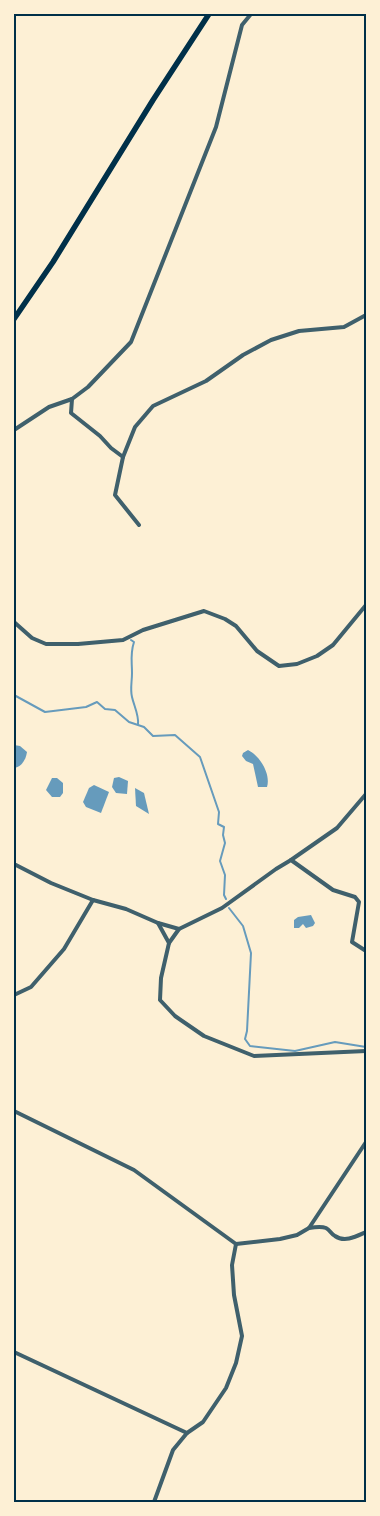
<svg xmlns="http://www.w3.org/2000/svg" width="380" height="1516" font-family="'Sofia Sans Condensed',sans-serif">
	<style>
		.water { fill: #669bbc }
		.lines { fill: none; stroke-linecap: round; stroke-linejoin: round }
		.stream { stroke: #669bbc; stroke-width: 2 }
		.minor { stroke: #3f606c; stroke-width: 4 }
		.primary { stroke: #003049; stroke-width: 5.5 }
		.neatline { fill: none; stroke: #003049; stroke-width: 2 }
	</style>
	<rect width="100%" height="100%" fill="#fdf0d5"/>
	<g class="water">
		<path d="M14,745L20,746L27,752C26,759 22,767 14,768Z"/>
		<path d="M248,750C260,756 271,774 267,787H258L253,764L246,761L242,756L243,753Z"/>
		<polygon points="119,777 128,781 127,794 116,793 112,787 114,778"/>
		<polygon points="52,778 57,778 63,783 63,793 60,797 52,797 46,790"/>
		<polygon points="94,785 109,792 101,813 86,807 83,802 89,788"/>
		<polygon points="135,788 144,793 149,814 136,806"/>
		<polygon points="311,915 315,923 313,926 306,928 303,924 299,928 294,928 294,920 298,917"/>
	</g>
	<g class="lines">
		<g class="stream">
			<path d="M131,640L134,642C130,654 132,661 132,673C132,682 130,689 132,697C134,706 139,715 138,724"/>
			<polyline points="14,695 45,712 86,707 97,702 105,709 115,710 129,722 144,727 153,736 175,735 200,757 219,812 218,824 224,827 223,835 225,843 220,861 225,875 224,895 226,899"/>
			<polyline points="229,908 243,926 251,953 247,1031 245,1039 250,1046 295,1051 335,1042 366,1047"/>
		</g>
		<g class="minor">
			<polyline points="72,399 71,413 100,436 111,448 123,457 115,495 139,525"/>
			<polyline points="14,430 49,407 72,399 88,387 131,342 216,127 242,25 251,14"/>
			<polyline points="123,457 135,427 153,406 206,381 243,355 271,340 299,331 344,327 366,315"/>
			<polyline points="14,622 32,638 46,644 78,644 123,640 143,630 204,611 225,619 236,626 257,651 279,666 297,664 317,656 333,645 366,605"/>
			<polyline points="291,860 337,828 366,794"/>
			<polyline points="14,864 51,883 93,900 126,909 158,923 169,943 161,978 160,1000 175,1016 204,1036 254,1056 366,1051"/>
			<polyline points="158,923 179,929"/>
			<polyline points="169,943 179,929 222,908 276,869 291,860 333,890 355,897 359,902 352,942 366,951"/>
			<polyline points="14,995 31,987 64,949 93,900"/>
			<polyline points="14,1111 134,1170 236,1244 280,1239 297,1235 309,1228 366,1142"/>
			<path d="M309,1228C315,1227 321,1226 326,1228C330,1230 331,1234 335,1236C345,1243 357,1236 366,1232"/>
			<polyline points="14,1352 187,1433 203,1422 226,1388 236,1363 242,1336 234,1295 232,1265 236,1244"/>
			<polyline points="14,1502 15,1502"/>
			<polyline points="154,1502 173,1450 187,1433"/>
		</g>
		<polyline class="primary" points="14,319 53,262 153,100 209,14"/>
	</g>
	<rect width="380" height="1516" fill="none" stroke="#fdf0d5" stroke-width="30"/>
	<rect x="15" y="15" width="350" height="1486" class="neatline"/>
</svg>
